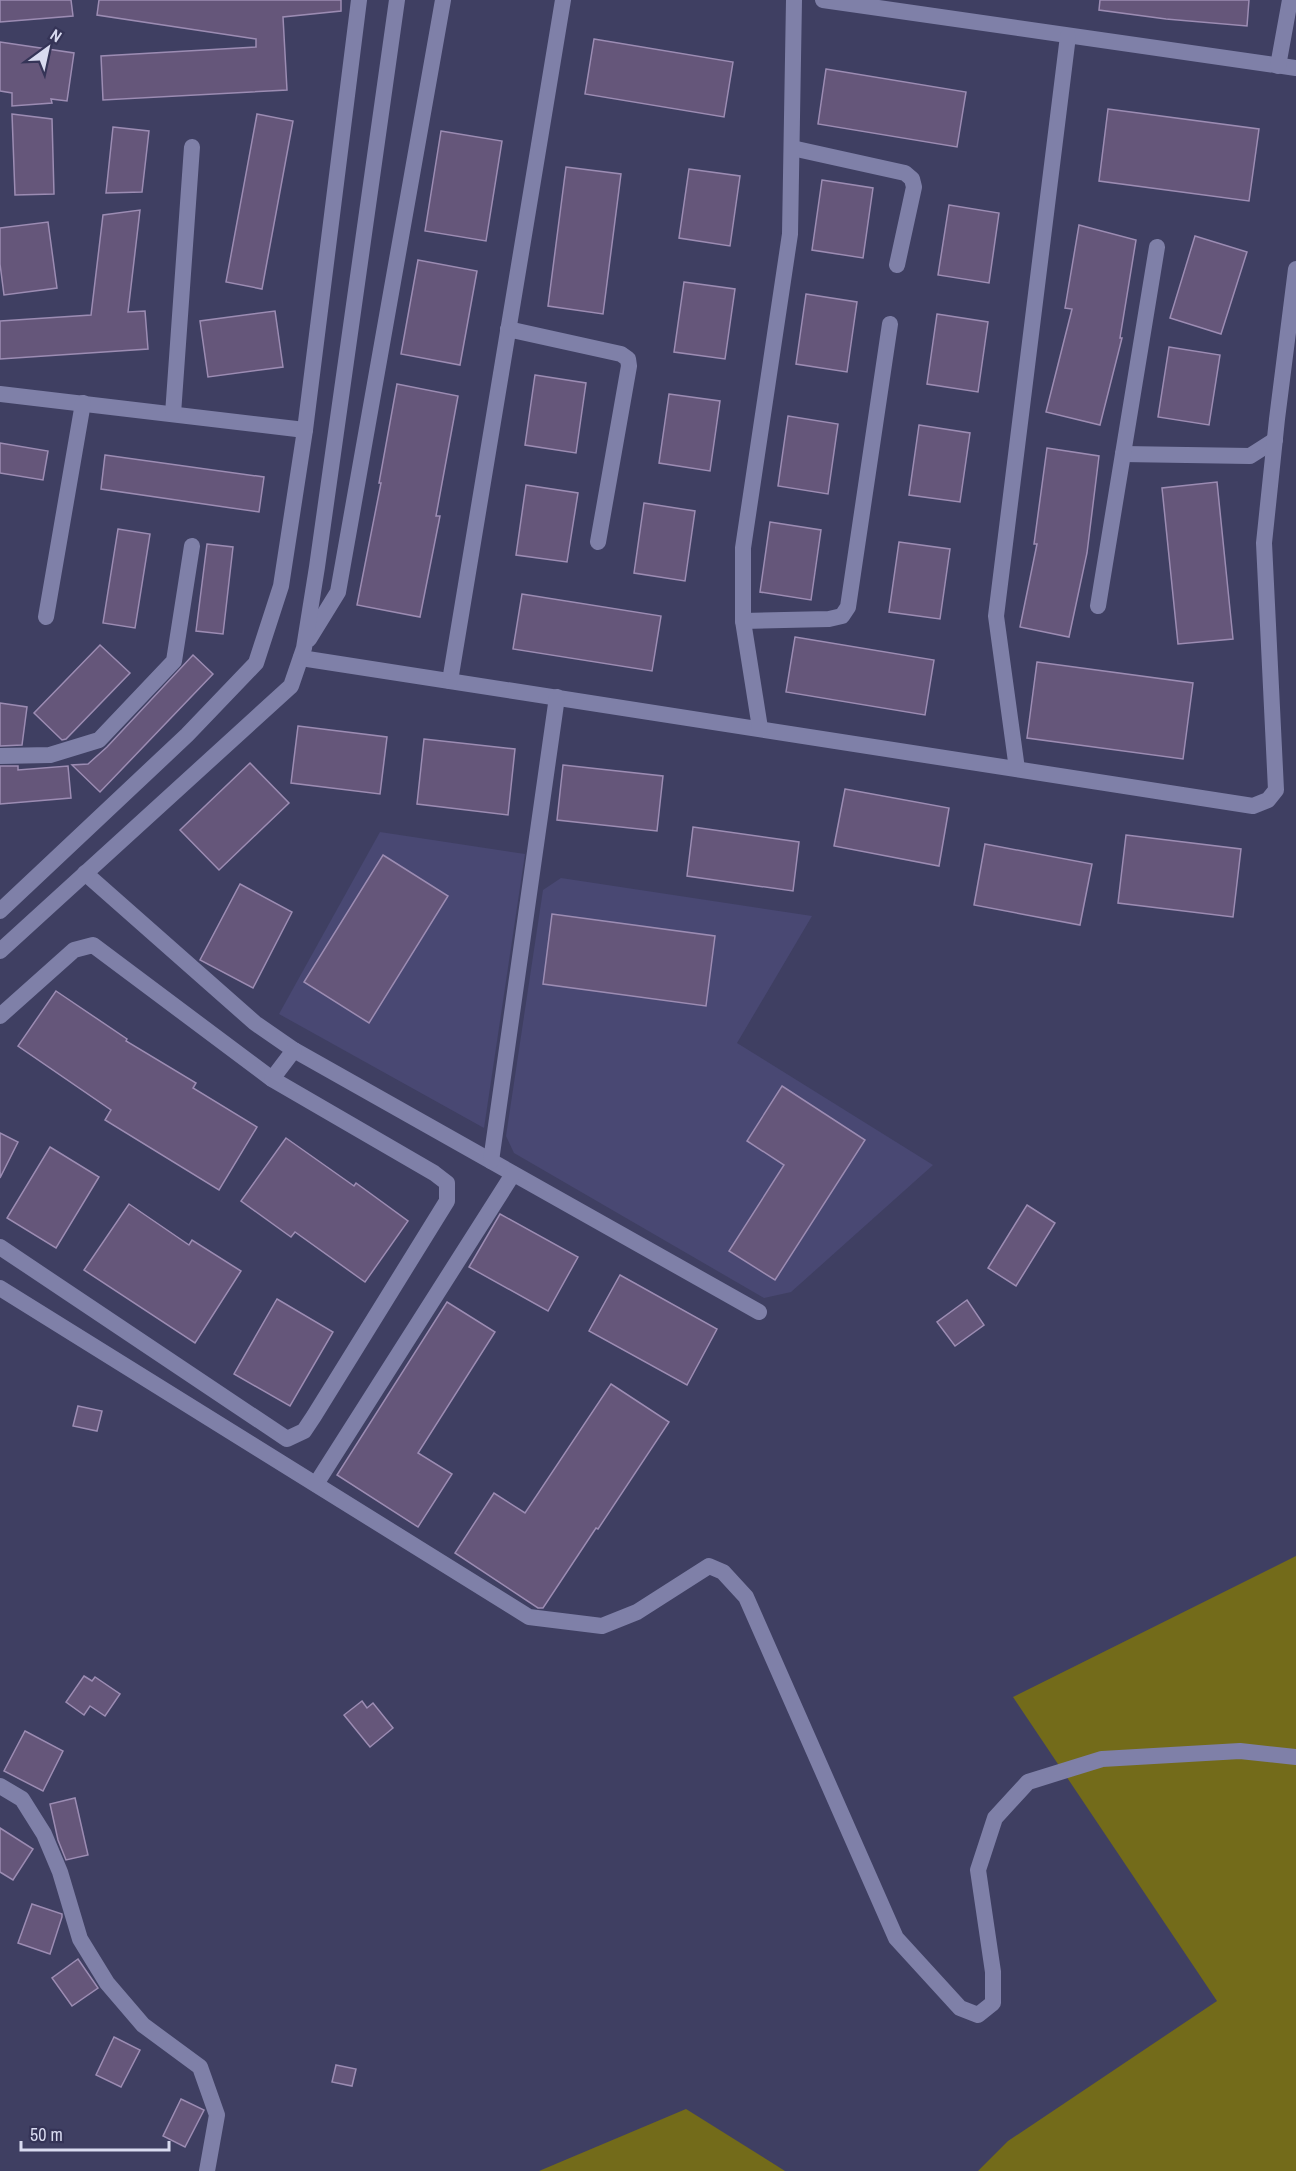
<svg xmlns="http://www.w3.org/2000/svg" width="1296" height="2171" font-family="'Archivo Narrow',sans-serif">
	<style>
		.built { fill: #494873 }
		.green { fill: #736b1a }
		.building { fill: #65567a; stroke: #9c8cb3; stroke-width: 1.5 }
		.lines { fill: none; stroke-linecap: round; stroke-linejoin: round }
		.minor { stroke: #7f80a8; stroke-width: 16 }
	</style>
	<rect width="100%" height="100%" fill="#3f3f62"/>
	<g class="built">
		<polygon points="380,832 525,854 484,1128 279,1014"/>
		<polygon points="561,878 812,916 737,1043 933,1165 791,1292 764,1298 514,1153 506,1136 543,890"/>
	</g>
	<g class="green">
		<polygon points="1296,1556 1296,2171 978,2171 1008,2141 1217,2001 1013,1697"/>
		<polygon points="686,2109 785,2171 539,2171"/>
	</g>
	<g class="building">
		<polygon points="0,0 71,0 73,16 0,22"/>
		<polygon points="99,0 341,0 341,11 283,17 287,90 103,100 101,56 256,47 256,39 97,15"/>
		<polygon points="1100,0 1249,0 1247,26 1166,19 1099,10"/>
		<polygon points="594,39 733,62 724,117 585,94"/>
		<polygon points="0,42 74,53 67,101 51,99 52,103 12,106 12,93 0,91"/>
		<polygon points="826,69 966,92 957,147 818,124"/>
		<polygon points="1108,109 1259,129 1249,201 1099,181"/>
		<polygon points="12,114 52,119 54,194 15,195"/>
		<polygon points="257,114 293,121 262,289 226,282"/>
		<polygon points="113,127 149,131 142,192 106,193"/>
		<polygon points="441,131 502,141 486,241 425,231"/>
		<polygon points="566,167 621,174 603,314 548,306"/>
		<polygon points="689,169 740,176 730,246 679,238"/>
		<polygon points="822,180 873,188 863,258 812,250"/>
		<polygon points="949,205 999,213 989,283 938,275"/>
		<polygon points="140,210 128,312 145,311 148,349 0,359 0,321 91,315 103,215"/>
		<polygon points="48,222 57,288 4,295 0,264 0,228"/>
		<polygon points="1079,225 1136,240 1120,338 1122,338 1100,425 1046,412 1072,309 1065,308"/>
		<polygon points="1195,236 1247,252 1221,334 1170,318"/>
		<polygon points="418,260 477,271 460,365 401,354"/>
		<polygon points="684,282 735,289 725,359 674,352"/>
		<polygon points="806,294 857,302 847,372 796,364"/>
		<polygon points="275,311 283,367 208,377 200,321"/>
		<polygon points="937,314 988,322 978,392 927,384"/>
		<polygon points="1169,347 1220,355 1209,425 1158,417"/>
		<polygon points="535,375 586,383 576,453 525,445"/>
		<polygon points="397,384 458,396 436,516 440,516 420,617 357,605 381,483 379,483"/>
		<polygon points="669,394 720,401 710,471 659,463"/>
		<polygon points="788,416 838,424 828,494 778,486"/>
		<polygon points="919,425 970,433 960,502 909,495"/>
		<polygon points="0,443 48,451 43,480 0,473"/>
		<polygon points="1047,448 1099,456 1087,553 1069,637 1020,627 1037,544 1034,544"/>
		<polygon points="105,455 264,477 259,512 101,489"/>
		<polygon points="1217,482 1233,639 1178,644 1162,488"/>
		<polygon points="526,485 578,493 567,562 516,555"/>
		<polygon points="644,503 695,511 685,581 634,573"/>
		<polygon points="770,522 821,530 811,600 760,592"/>
		<polygon points="118,529 150,534 135,628 103,623"/>
		<polygon points="899,542 950,549 940,619 889,612"/>
		<polygon points="207,544 233,547 223,634 196,631"/>
		<polygon points="522,594 661,616 652,671 513,649"/>
		<polygon points="795,637 934,660 925,715 786,692"/>
		<polygon points="100,645 130,673 66,739 62,740 34,713"/>
		<polygon points="193,655 213,674 100,792 72,765 88,764 107,747"/>
		<polygon points="1037,662 1193,683 1183,759 1027,738"/>
		<polygon points="0,703 27,707 22,745 0,746"/>
		<polygon points="298,726 387,737 380,794 291,783"/>
		<polygon points="424,739 515,749 508,815 417,804"/>
		<polygon points="250,763 289,803 219,870 180,830"/>
		<polygon points="563,765 663,776 657,831 557,820"/>
		<polygon points="0,766 18,766 18,770 68,766 71,798 0,804"/>
		<polygon points="845,789 949,808 939,866 834,846"/>
		<polygon points="693,827 799,842 793,891 687,876"/>
		<polygon points="1126,835 1241,849 1233,917 1118,903"/>
		<polygon points="985,844 1092,864 1080,925 974,905"/>
		<polygon points="383,855 448,896 369,1023 304,982"/>
		<polygon points="240,884 292,912 253,988 200,960"/>
		<polygon points="552,914 715,936 706,1006 543,984"/>
		<polygon points="56,991 127,1039 126,1041 196,1083 193,1088 257,1127 219,1190 105,1120 111,1110 18,1046"/>
		<polygon points="782,1086 865,1140 775,1280 729,1251 784,1165 747,1141"/>
		<polygon points="0,1133 18,1142 0,1178"/>
		<polygon points="286,1138 354,1186 356,1183 408,1221 365,1282 295,1232 291,1237 241,1201"/>
		<polygon points="50,1147 99,1177 56,1248 7,1218"/>
		<polygon points="129,1204 189,1245 192,1240 241,1271 195,1343 84,1270"/>
		<polygon points="1027,1205 1055,1223 1016,1286 988,1268"/>
		<polygon points="500,1214 578,1257 548,1311 469,1267"/>
		<polygon points="620,1275 717,1329 687,1385 589,1331"/>
		<polygon points="277,1299 333,1332 290,1406 234,1374"/>
		<polygon points="967,1300 984,1325 955,1346 937,1322"/>
		<polygon points="447,1302 495,1332 418,1453 452,1474 418,1527 337,1475"/>
		<polygon points="611,1384 669,1422 598,1529 596,1528 543,1608 538,1608 455,1553 494,1493 525,1513"/>
		<polygon points="78,1406 102,1411 97,1431 73,1426"/>
		<polygon points="84,1676 92,1681 95,1677 120,1694 105,1716 90,1706 84,1715 66,1702"/>
		<polygon points="362,1701 367,1708 373,1703 393,1728 370,1747 344,1715"/>
		<polygon points="25,1731 63,1751 43,1791 4,1771"/>
		<polygon points="75,1798 88,1855 66,1860 58,1840 50,1804"/>
		<polygon points="0,1828 33,1849 13,1880 0,1872"/>
		<polygon points="32,1904 62,1914 62,1917 50,1954 18,1943"/>
		<polygon points="78,1959 98,1988 72,2006 52,1978"/>
		<polygon points="114,2037 140,2050 121,2087 96,2075"/>
		<polygon points="336,2065 356,2069 352,2086 332,2082"/>
		<polygon points="181,2099 204,2110 185,2147 163,2136"/>
	</g>
	<g class="lines">
		<g class="minor">
			<polyline points="823,0 1296,68"/>
			<polyline points="1278,66 1290,0"/>
			<polyline points="792,148 905,173 912,179 914,187 897,265"/>
			<polyline points="508,329 621,354 628,359 629,366 598,542"/>
			<polyline points="0,394 305,430"/>
			<polyline points="173,414 192,147"/>
			<polyline points="1123,454 1250,456 1275,440"/>
			<polyline points="1098,606 1157,247"/>
			<polyline points="46,617 83,403"/>
			<polyline points="743,621 829,619 842,616 848,607 890,324"/>
			<polyline points="309,639 338,592 443,0"/>
			<polyline points="301,658 1253,806 1268,800 1276,790 1264,543 1277,419 1296,269"/>
			<polyline points="450,681 563,0"/>
			<polyline points="760,728 743,621 743,548 790,234 794,0"/>
			<polyline points="0,756 50,755 99,740 174,661 192,546"/>
			<polyline points="1017,769 996,616 1068,36"/>
			<polyline points="85,873 255,1023 294,1050 759,1312"/>
			<polyline points="0,911 187,735 256,663 281,586 305,430 359,0"/>
			<polyline points="0,951 291,686 304,648 317,567 397,0"/>
			<polyline points="0,1016 74,950 93,945 272,1079 434,1173 447,1183 447,1201 314,1416 304,1431 287,1439 0,1247"/>
			<polyline points="272,1079 294,1050"/>
			<polyline points="491,1161 557,697"/>
			<polyline points="0,1288 529,1617 602,1626 637,1612 709,1566 723,1572 746,1597 896,1938 960,2008 978,2015 993,2003 993,1972 978,1870 995,1818 1028,1782 1102,1759 1240,1751 1296,1757"/>
			<polyline points="316,1484 513,1174"/>
			<polyline points="0,1786 22,1799 44,1834 60,1872 80,1939 107,1983 143,2025 200,2067 217,2115 207,2171"/>
		</g>
	</g>
	<g transform="translate(48 48) rotate(33)" stroke="#353457" stroke-width="4.5" paint-order="stroke">
	<path d="M0-4.5L10 22L0 15L-10 22Z" fill="#d9dbf0"/>
	<text y="-9" font-size="16" font-weight="bold" text-anchor="middle" fill="#d9dbf0">N</text>
	</g>
	<path d="M21 2141v9h148v-9" fill="none" stroke="#d9dbf0" stroke-width="3"/>
	<text x="30" y="2141" font-size="18" fill="#d9dbf0" stroke="#353457" stroke-width="4.5" paint-order="stroke">50 m</text>
</svg>
